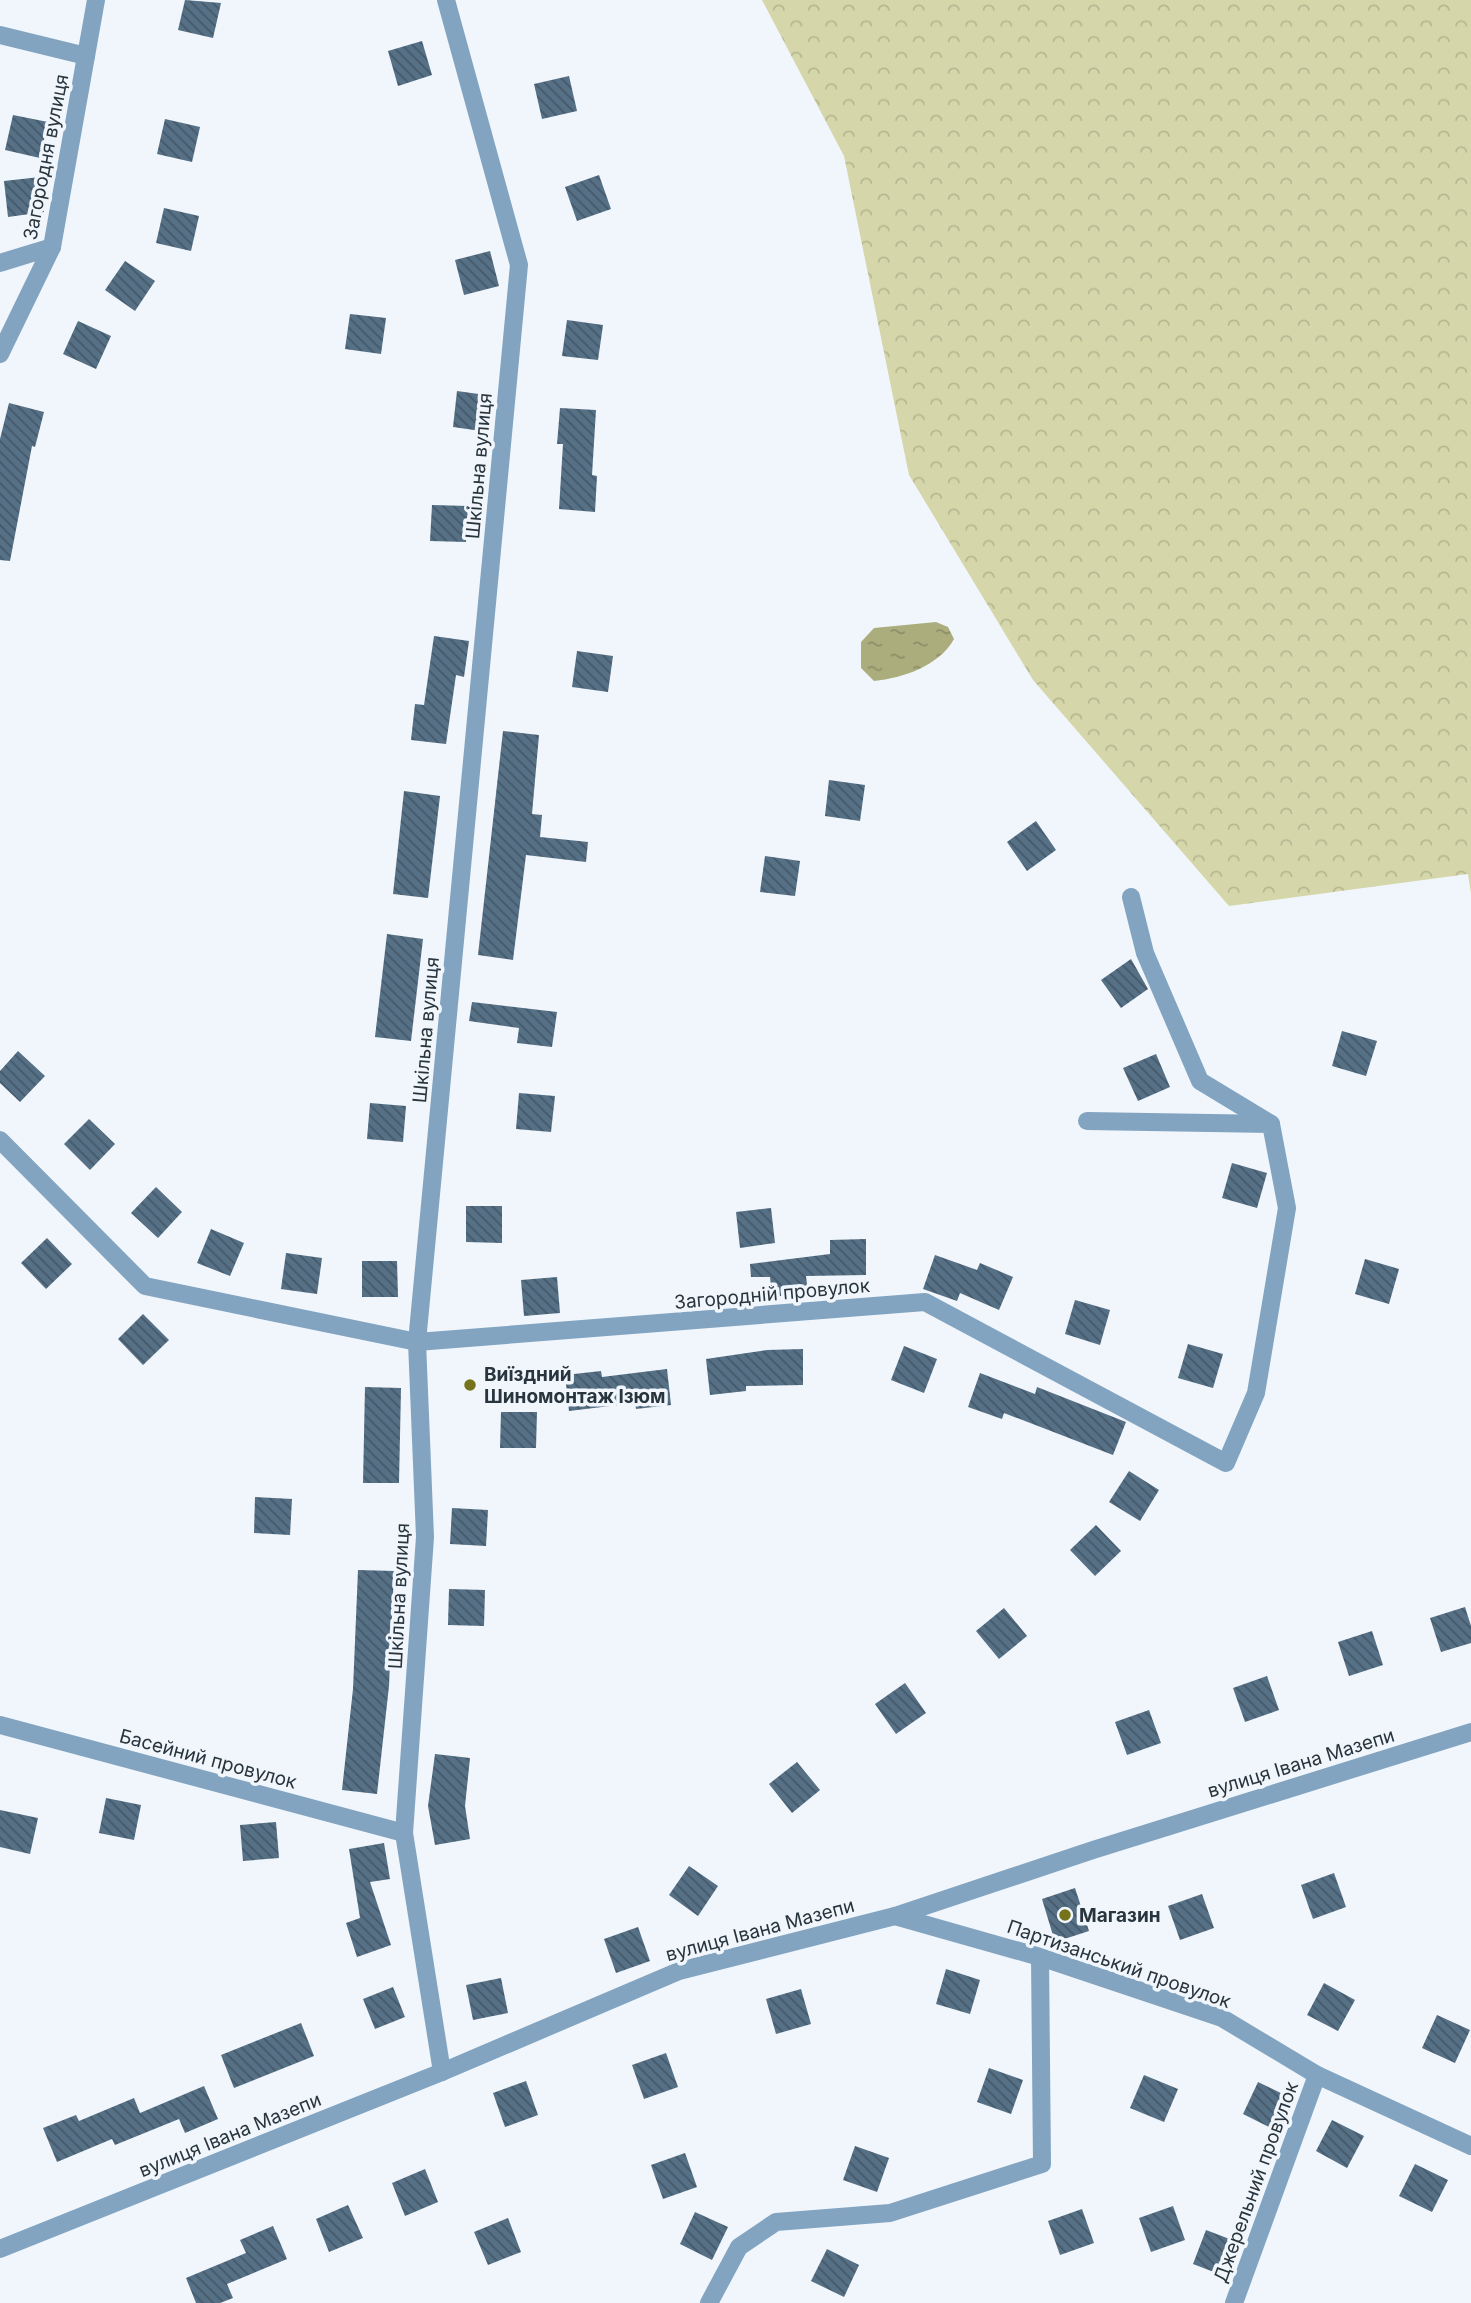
<svg xmlns="http://www.w3.org/2000/svg" width="1471" height="2303" font-family="Inter,sans-serif">
	<style>
		.forest { fill: url(#forest-crowns) }
		.water { fill: url(#water-ripples) }
		.building { fill: url(#building-back-hatch) }
		.lines { fill: none; stroke-linecap: round; stroke-linejoin: round }
		.minor { stroke: #82a4c1; stroke-width: 18 }
		.tertiary { stroke: #82a4c1; stroke-width: 18 }
		.poi-dot { fill: #75741a; stroke: #f0f6fb; stroke-width: 2.5 }
		.labels { text-anchor: middle; dominant-baseline: central; stroke-width: 7; stroke-linejoin: round; paint-order: stroke }
		.street-label { font-size: 19px; fill: #29353e; stroke: #f0f6fb }
		.poi-label { font-size: 19px; font-weight: bold; fill: #29353e; stroke: #f0f6fb; text-anchor: start }
	</style>
	<defs>
		<pattern id="forest-crowns" width="20" height="18" patternUnits="userSpaceOnUse" patternTransform="scale(1.75)"><rect width="20" height="18" fill="#d5d6a9"/><path d="M2 6a3 3 0 1 1 6 0M12 15a3 3 0 1 1 6 0" fill="none" stroke="#b7b892"/></pattern>
		<pattern id="water-ripples" width="26" height="14" patternUnits="userSpaceOnUse" patternTransform="scale(1.75)"><rect width="26" height="14" fill="#acad7d"/><path d="M2 4q2-2 4 0t4 0M15 11q2-2 4 0t4 0" fill="none" stroke="#8c8e68"/></pattern>
		<pattern id="building-back-hatch" width="6" height="6" patternUnits="userSpaceOnUse" patternTransform="scale(1.75)"><rect width="6" height="6" fill="#567086"/><path d="M-1 5l2 2M0 0l6 6M5-1l2 2" fill="none" stroke="#445869"/></pattern>
	</defs>
	<rect width="100%" height="100%" fill="#f0f6fb"/>
	<polygon class="forest" points="762,0 1471,0 1471,894 1468,874 1229,906 1033,680 909,475 844,156"/>
	<path class="water" d="M936,622L948,627L954,639C939,666 903,678 874,681L861,668V642L874,628Z"/>
	<g class="building">
		<polygon points="185,0 221,3 213,38 178,30"/>
		<polygon points="422,41 432,75 398,86 388,51"/>
		<polygon points="569,76 577,111 542,119 534,84"/>
		<polygon points="13,115 48,122 40,158 5,150"/>
		<polygon points="165,119 200,127 192,162 157,154"/>
		<polygon points="599,175 611,209 577,221 565,187"/>
		<polygon points="40,177 44,212 8,217 4,181"/>
		<polygon points="164,208 199,216 191,251 156,243"/>
		<polygon points="490,251 499,286 464,295 455,260"/>
		<polygon points="125,261 155,281 135,311 105,290"/>
		<polygon points="350,314 386,318 381,354 345,349"/>
		<polygon points="567,320 603,325 598,360 562,356"/>
		<polygon points="78,321 111,336 96,369 63,354"/>
		<polygon points="457,391 493,396 488,432 453,427"/>
		<polygon points="9,403 44,412 35,447 32,446 10,561 0,560 0,439"/>
		<polygon points="560,408 596,410 592,475 597,476 595,512 559,509 563,444 557,444"/>
		<polygon points="432,505 468,506 466,542 430,541"/>
		<polygon points="434,636 469,641 464,677 456,675 446,744 411,740 415,704 424,705"/>
		<polygon points="577,651 613,656 608,692 572,687"/>
		<polygon points="503,731 539,735 532,814 542,815 540,837 588,842 586,862 526,855 513,960 478,955"/>
		<polygon points="829,780 865,785 860,821 825,816"/>
		<polygon points="404,791 440,796 428,898 393,894"/>
		<polygon points="1036,821 1056,850 1027,871 1007,842"/>
		<polygon points="765,856 800,861 795,896 760,892"/>
		<polygon points="387,934 423,939 411,1041 375,1037"/>
		<polygon points="1131,959 1148,989 1121,1008 1101,980"/>
		<polygon points="472,1002 557,1012 552,1047 517,1043 519,1028 469,1021"/>
		<polygon points="1342,1031 1377,1041 1366,1076 1332,1066"/>
		<polygon points="18,1051 45,1076 20,1102 0,1083 0,1071"/>
		<polygon points="1156,1054 1170,1087 1138,1101 1123,1068"/>
		<polygon points="519,1093 555,1096 551,1132 516,1129"/>
		<polygon points="370,1103 406,1106 403,1142 367,1139"/>
		<polygon points="89,1119 115,1144 90,1170 64,1144"/>
		<polygon points="1232,1163 1267,1173 1257,1208 1222,1198"/>
		<polygon points="156,1187 182,1212 158,1238 131,1213"/>
		<polygon points="466,1206 502,1206 502,1243 466,1242"/>
		<polygon points="771,1208 775,1243 740,1248 736,1212"/>
		<polygon points="211,1229 244,1243 230,1276 197,1263"/>
		<polygon points="47,1238 72,1264 46,1289 21,1263"/>
		<polygon points="866,1239 866,1275 806,1276 808,1293 772,1297 770,1277 751,1277 750,1264 830,1254 830,1240"/>
		<polygon points="286,1253 322,1258 317,1294 281,1289"/>
		<polygon points="935,1255 977,1270 980,1263 1013,1277 999,1310 960,1293 957,1301 923,1289"/>
		<polygon points="1365,1259 1399,1269 1389,1304 1355,1294"/>
		<polygon points="362,1261 397,1261 398,1297 362,1297"/>
		<polygon points="557,1277 560,1313 524,1316 521,1280"/>
		<polygon points="1075,1300 1110,1310 1100,1345 1065,1334"/>
		<polygon points="143,1314 169,1340 143,1365 118,1339"/>
		<polygon points="1188,1344 1223,1354 1213,1388 1178,1378"/>
		<polygon points="904,1346 937,1359 924,1393 891,1380"/>
		<polygon points="803,1349 803,1385 746,1386 746,1391 710,1395 706,1359 767,1350"/>
		<polygon points="667,1369 671,1405 636,1409 635,1403 569,1411 565,1375 601,1371 602,1377"/>
		<polygon points="980,1373 1035,1394 1037,1387 1126,1422 1113,1455 1004,1413 1002,1419 968,1407"/>
		<polygon points="365,1387 401,1388 399,1483 363,1483"/>
		<polygon points="501,1412 537,1412 536,1448 500,1448"/>
		<polygon points="1129,1471 1159,1490 1140,1521 1109,1502"/>
		<polygon points="255,1497 292,1499 290,1535 254,1533"/>
		<polygon points="452,1508 488,1510 486,1546 450,1544"/>
		<polygon points="1096,1525 1121,1551 1095,1576 1070,1550"/>
		<polygon points="358,1570 394,1571 389,1686 377,1794 342,1790 353,1689"/>
		<polygon points="449,1589 485,1590 484,1626 448,1625"/>
		<polygon points="1465,1607 1471,1626 1471,1643 1441,1652 1430,1618"/>
		<polygon points="1004,1608 1027,1636 999,1659 976,1631"/>
		<polygon points="1372,1631 1383,1665 1349,1676 1338,1642"/>
		<polygon points="1267,1676 1279,1710 1245,1722 1233,1688"/>
		<polygon points="905,1683 926,1713 896,1734 875,1704"/>
		<polygon points="1149,1710 1161,1743 1127,1755 1115,1722"/>
		<polygon points="435,1754 470,1758 465,1806 470,1839 435,1845 428,1806"/>
		<polygon points="797,1762 820,1790 792,1813 769,1784"/>
		<polygon points="106,1798 141,1805 134,1840 99,1833"/>
		<polygon points="0,1810 38,1818 30,1854 0,1847"/>
		<polygon points="276,1822 279,1858 243,1861 240,1825"/>
		<polygon points="384,1843 390,1879 370,1882 391,1945 357,1957 346,1923 360,1918 349,1849"/>
		<polygon points="689,1866 718,1886 698,1916 669,1895"/>
		<polygon points="1334,1873 1346,1907 1313,1919 1301,1885"/>
		<polygon points="1075,1888 1089,1931 1055,1942 1042,1899"/>
		<polygon points="1202,1894 1214,1928 1180,1940 1168,1906"/>
		<polygon points="638,1927 650,1961 616,1973 604,1939"/>
		<polygon points="946,1969 980,1980 970,2014 936,2004"/>
		<polygon points="501,1978 508,2013 473,2020 466,1985"/>
		<polygon points="1324,1983 1355,2000 1338,2031 1307,2015"/>
		<polygon points="393,1987 405,2017 375,2029 363,1999"/>
		<polygon points="801,1989 811,2024 776,2034 766,1999"/>
		<polygon points="1437,2015 1470,2030 1455,2063 1422,2048"/>
		<polygon points="301,2023 314,2056 234,2088 221,2055"/>
		<polygon points="666,2053 678,2087 644,2099 632,2065"/>
		<polygon points="989,2068 1023,2080 1011,2114 977,2102"/>
		<polygon points="1144,2075 1178,2089 1164,2122 1130,2108"/>
		<polygon points="526,2081 538,2115 505,2127 493,2093"/>
		<polygon points="1258,2082 1291,2098 1275,2130 1243,2114"/>
		<polygon points="204,2086 218,2119 185,2133 179,2119 115,2145 112,2139 57,2162 43,2128 76,2115 79,2121 134,2098 140,2113"/>
		<polygon points="1332,2120 1364,2136 1347,2168 1316,2151"/>
		<polygon points="855,2146 889,2158 877,2192 843,2180"/>
		<polygon points="685,2153 697,2187 663,2199 651,2165"/>
		<polygon points="1415,2164 1448,2180 1432,2212 1399,2196"/>
		<polygon points="425,2169 438,2202 405,2216 392,2183"/>
		<polygon points="348,2205 363,2238 329,2252 316,2219"/>
		<polygon points="1173,2206 1185,2240 1151,2252 1139,2218"/>
		<polygon points="1082,2209 1094,2243 1060,2255 1048,2221"/>
		<polygon points="695,2212 728,2227 712,2260 680,2244"/>
		<polygon points="508,2218 521,2252 488,2265 474,2232"/>
		<polygon points="273,2226 287,2259 227,2284 233,2298 220,2303 196,2303 186,2278 246,2253 240,2240"/>
		<polygon points="1206,2230 1240,2243 1227,2277 1193,2264"/>
		<polygon points="827,2249 859,2265 844,2297 811,2281"/>
	</g>
	<g class="lines">
		<g class="minor">
			<polyline points="0,35 86,56"/>
			<polyline points="0,263 52,247"/>
			<polyline points="0,354 52,247 96,0"/>
			<polyline points="1131,897 1145,953 1200,1081 1271,1124"/>
			<polyline points="0,1140 145,1286 417,1342 925,1302 1226,1463 1256,1393 1287,1208 1271,1124 1087,1121"/>
			<polyline points="0,1725 404,1833"/>
			<polyline points="895,1916 1040,1957 1222,2018 1317,2075 1471,2146"/>
			<polyline points="709,2303 739,2247 776,2222 890,2213 1042,2164 1040,1957"/>
			<polyline points="1234,2303 1317,2075"/>
		</g>
		<g class="tertiary">
			<polyline points="442,2072 404,1833 425,1537 417,1342 519,265 446,0"/>
			<polyline points="0,2249 442,2072 679,1971 895,1916 1093,1850 1471,1732"/>
		</g>
	</g>
	<g class="poi-dot">
		<circle cx="470" cy="1385" r="7"/>
		<circle cx="1065" cy="1915" r="7"/>
	</g>
	<g class="labels">
		<g class="street-label">
			<text transform="translate(46 157) rotate(-79)">Загородня вулиця</text>
			<text transform="translate(479 466) rotate(-85)">Шкільна вулиця</text>
			<text transform="translate(426 1030) rotate(-85)">Шкільна вулиця</text>
			<text transform="translate(772 1294) rotate(-5)">Загородній провулок</text>
			<text transform="translate(399 1596) rotate(-87)">Шкільна вулиця</text>
			<text transform="translate(208 1759) rotate(15)">Басейний провулок</text>
			<text transform="translate(1301 1763) rotate(-17)">вулиця Івана Мазепи</text>
			<text transform="translate(760 1930) rotate(-15)">вулиця Івана Мазепи</text>
			<text transform="translate(1119 1964) rotate(19)">Партизанський провулок</text>
			<text transform="translate(230 2135) rotate(-22)">вулиця Івана Мазепи</text>
			<text transform="translate(1256 2182) rotate(-70)">Джерельний провулок</text>
		</g>
		<g class="poi-label">
			<text x="484" y="1374">Виїздний<tspan x="484" dy="22">Шиномонтаж Ізюм</tspan></text>
			<text x="1079" y="1915">Магазин</text>
		</g>
	</g>
</svg>
